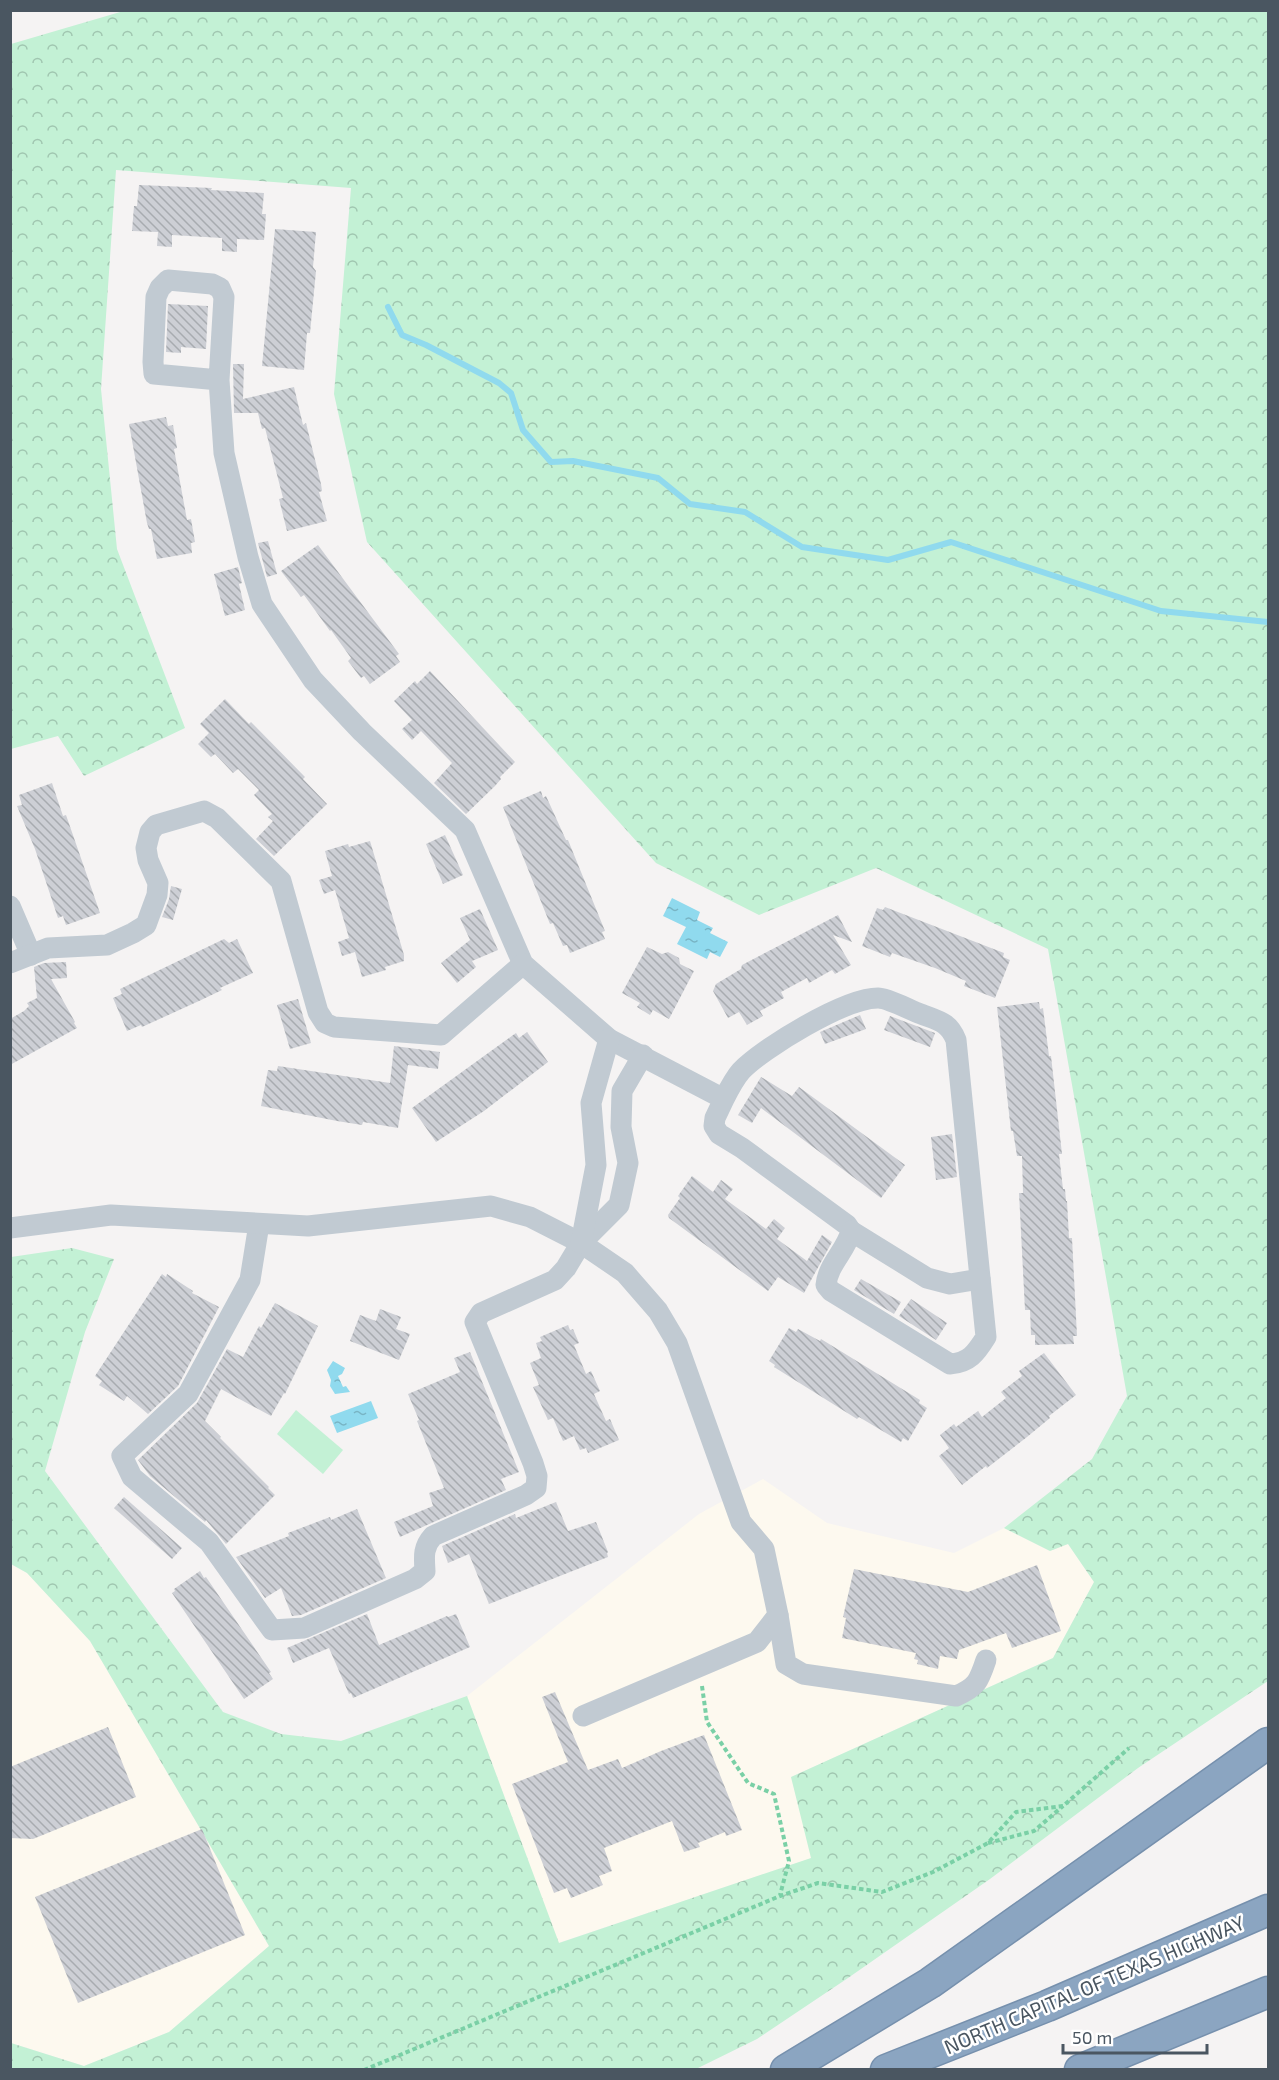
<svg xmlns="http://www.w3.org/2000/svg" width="1279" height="2080" font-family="'Exo 2',sans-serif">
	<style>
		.commercial { fill: #fdf9ef }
		.forest { fill: url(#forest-crowns) }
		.pitch { fill: #c3f1d5 }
		.water { fill: url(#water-ripples) }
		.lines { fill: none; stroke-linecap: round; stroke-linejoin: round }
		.stream { stroke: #90daee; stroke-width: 6 }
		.building { fill: url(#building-back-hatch) }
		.highway-casing { stroke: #7690ad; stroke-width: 33 }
		.path { stroke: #7ad0a6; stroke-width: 4; stroke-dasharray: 4.5 3; stroke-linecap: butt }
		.minor { stroke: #c1cad2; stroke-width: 21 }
		.highway { stroke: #8ba5c1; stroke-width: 30 }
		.labels { text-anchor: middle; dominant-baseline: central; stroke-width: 5; stroke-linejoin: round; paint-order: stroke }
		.street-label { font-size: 20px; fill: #4a5661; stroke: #fff }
	</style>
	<defs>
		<pattern id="forest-crowns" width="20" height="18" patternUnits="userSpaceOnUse" patternTransform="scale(1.5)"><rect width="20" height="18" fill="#c3f1d5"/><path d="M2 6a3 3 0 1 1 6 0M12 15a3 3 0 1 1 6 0" fill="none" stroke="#a0c6b0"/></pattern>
		<pattern id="water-ripples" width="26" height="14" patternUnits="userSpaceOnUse" patternTransform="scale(1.5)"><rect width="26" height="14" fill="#90daee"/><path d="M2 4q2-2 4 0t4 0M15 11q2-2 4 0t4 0" fill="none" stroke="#78b4c4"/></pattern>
		<pattern id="building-back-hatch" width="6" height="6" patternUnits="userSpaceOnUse" patternTransform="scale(1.5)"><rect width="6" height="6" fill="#cdcfd5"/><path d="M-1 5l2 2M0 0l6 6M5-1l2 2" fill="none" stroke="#a8abb0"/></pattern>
	</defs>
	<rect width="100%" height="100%" fill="#f5f3f3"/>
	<g class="commercial">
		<polygon points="763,1479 827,1523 954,1553 1004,1528 1050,1551 1068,1544 1094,1582 1053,1658 791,1777 812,1858 558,1943 467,1696 699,1514"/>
		<polygon points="10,1564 27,1573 90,1641 269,1946 169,2032 84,2066 11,2043"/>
	</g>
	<polygon class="forest" points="127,10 1268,11 1268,1681 1138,1768 990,1879 848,1978 757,2039 696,2069 11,2069 11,2043 84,2066 169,2032 269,1946 90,1641 27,1573 11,1564 11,1257 72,1248 114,1259 85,1332 45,1471 223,1712 281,1734 341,1741 467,1696 559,1943 811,1858 791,1777 1053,1658 1094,1582 1068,1544 1050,1551 1004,1528 1092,1459 1127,1396 1048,949 876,868 759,915 656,863 367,542 334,394 351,188 116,170 101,389 117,549 185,728 84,776 58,736 11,749 11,44"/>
	<polygon class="pitch" points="296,1410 343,1450 323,1474 277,1434"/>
	<g class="water">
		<polygon points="672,898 700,912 697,920 713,928 710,933 728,942 720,957 710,952 707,959 677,944 686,927 663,916"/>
		<polygon points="333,1361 345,1368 342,1374 338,1376 343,1387 346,1386 350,1392 335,1394 330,1386 331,1380 327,1370"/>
		<polygon points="371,1401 378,1418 337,1433 330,1416"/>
	</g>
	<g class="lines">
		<polyline class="stream" points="388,307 402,335 426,345 499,383 511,393 523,430 551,462 573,461 658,478 690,504 745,512 802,547 888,560 951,542 1161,611 1268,622"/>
	</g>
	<g class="building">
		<polygon points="139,185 212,188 211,190 264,193 262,214 266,214 264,240 237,239 237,252 222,251 222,238 172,235 172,247 157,246 158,232 132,231 134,206 137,206"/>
		<polygon points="275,229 316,232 313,267 316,271 310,333 307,333 304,370 262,366"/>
		<polygon points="168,304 208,306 206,349 181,347 181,353 166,352"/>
		<polygon points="233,364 244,364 243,399 294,387 303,425 306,423 321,484 322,491 319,492 327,521 287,531 279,499 283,498 265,428 262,429 258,413 234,413"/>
		<polygon points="166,417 168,426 173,425 177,448 174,449 187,520 191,519 195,542 191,543 192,553 157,559 151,529 149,529 147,523 129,424"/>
		<polygon points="268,541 277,574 267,577 258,543"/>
		<polygon points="318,545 399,654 396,656 400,662 370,684 364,676 361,678 348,661 351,658 331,630 330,631 304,595 301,597 281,571"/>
		<polygon points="238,567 242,583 239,584 245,610 225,616 214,574"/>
		<polygon points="430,671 515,762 500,777 501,779 495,786 466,814 434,783 452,763 421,731 412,740 402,729 412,720 394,701 415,681 417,684"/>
		<polygon points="225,699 249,724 251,722 305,777 303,779 327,804 274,856 256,839 273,821 268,817 272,814 254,795 259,790 238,769 233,773 215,754 211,757 198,744 209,733 200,724"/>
		<polygon points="52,783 63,816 66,815 100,913 66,925 63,916 58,918 35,849 17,806 22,805 19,795"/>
		<polygon points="541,791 543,798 546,796 566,840 568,840 605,931 602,932 605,939 570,953 567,945 563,946 553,923 550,924 503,807"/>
		<polygon points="445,835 463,875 443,884 426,844"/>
		<polygon points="370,841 404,955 404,961 385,967 386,970 362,977 355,952 342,956 338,942 349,938 335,890 324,894 319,880 332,876 325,851 348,844 349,847"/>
		<polygon points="171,886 182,889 173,920 162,917 169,899"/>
		<polygon points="885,907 1004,953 1003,957 1010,960 995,998 964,986 966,981 935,968 892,953 890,957 862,946 877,908 883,910"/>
		<polygon points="480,909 498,950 472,961 476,967 457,983 441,963 470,940 460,918"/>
		<polygon points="838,915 852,942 833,935 851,965 835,974 832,970 809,983 807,978 781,992 784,998 760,1011 763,1016 747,1025 739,1012 728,1018 713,991 716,984 741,969 742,965"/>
		<polygon points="224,939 229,943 237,939 253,973 220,988 222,990 199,1001 142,1027 141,1025 127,1031 113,998 122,994 120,989"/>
		<polygon points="647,947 662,954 668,952 679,958 680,964 694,971 669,1019 653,1010 650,1015 637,1007 640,1003 622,993"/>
		<polygon points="66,962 67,978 51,979 75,1022 74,1023 77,1028 10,1065 10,1019 24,1011 29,1006 27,1003 37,998 34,967 44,963"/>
		<polygon points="298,999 311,1043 290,1049 277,1005"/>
		<polygon points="1039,1002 1040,1009 1043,1008 1049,1056 1051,1056 1062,1154 1059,1154 1063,1189 1065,1189 1066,1201 1067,1201 1069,1238 1072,1238 1077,1336 1073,1336 1074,1344 1035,1345 1035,1335 1031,1335 1030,1310 1025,1310 1019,1193 1023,1193 1022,1156 1017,1156 1013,1131 1011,1131 997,1007"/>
		<polygon points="860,1015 866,1029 825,1044 820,1032"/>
		<polygon points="890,1016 935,1033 930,1047 884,1030"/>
		<polygon points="527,1032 548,1062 484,1111 436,1142 412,1108 516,1033 519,1038"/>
		<polygon points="394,1046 440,1052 438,1069 408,1065 398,1128 363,1122 362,1125 337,1121 261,1106 268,1070 277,1071 278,1066 390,1083"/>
		<polygon points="761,1077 792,1096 799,1087 905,1165 881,1198 761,1108 752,1123 738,1115"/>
		<polygon points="952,1134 957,1177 936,1180 931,1137"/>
		<polygon points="692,1176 713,1192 721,1180 733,1189 725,1199 766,1229 774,1219 785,1228 777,1239 807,1261 822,1235 832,1242 804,1293 778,1277 768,1291 669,1218 668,1215 680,1198 678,1196"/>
		<polygon points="162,1274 166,1277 167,1274 193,1291 192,1293 219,1307 178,1386 148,1414 127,1396 124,1401 99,1385 102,1381 95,1376"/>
		<polygon points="861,1279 901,1302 894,1314 854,1290"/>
		<polygon points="911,1299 947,1323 936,1340 899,1316"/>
		<polygon points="275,1303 318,1326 285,1394 284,1393 271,1416 221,1389 205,1421 221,1437 220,1438 269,1487 268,1488 275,1495 226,1544 206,1520 205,1522 150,1476 138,1460 197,1403 227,1349 243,1357 259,1326 261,1328"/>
		<polygon points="380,1309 401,1317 396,1329 410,1334 399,1360 350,1341 360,1315 376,1321"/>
		<polygon points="568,1325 570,1330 573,1329 579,1343 574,1345 586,1374 591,1371 600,1391 594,1394 606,1421 610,1419 619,1440 588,1453 586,1448 580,1450 574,1436 563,1441 553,1418 548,1420 533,1387 539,1385 530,1363 541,1358 536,1343 542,1341 540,1337"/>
		<polygon points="789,1328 796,1332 798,1329 820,1341 821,1339 920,1400 919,1403 927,1408 908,1441 903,1438 901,1442 859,1417 857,1419 774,1367 775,1365 769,1361"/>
		<polygon points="470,1352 519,1472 501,1479 506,1490 400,1537 394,1522 433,1506 429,1493 444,1488 417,1421 419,1420 408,1394 460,1372 454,1358"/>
		<polygon points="1044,1353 1076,1395 1049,1416 1050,1418 1027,1437 987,1468 986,1466 962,1485 939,1456 949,1448 940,1435 954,1424 956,1427 978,1411 982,1417 1006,1398 1001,1392 1022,1376 1019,1371"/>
		<polygon points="124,1497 182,1548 172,1559 114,1508"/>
		<polygon points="556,1502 568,1531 596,1522 608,1552 607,1553 608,1557 489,1604 469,1554 448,1563 442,1546 515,1514 516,1518"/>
		<polygon points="357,1509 386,1578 301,1615 292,1616 281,1588 265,1598 236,1557 289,1536 288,1533 330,1517 331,1520"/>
		<polygon points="1037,1565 1061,1631 1012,1648 1006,1633 959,1650 957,1659 940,1656 938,1669 917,1664 918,1660 914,1659 916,1653 842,1638 846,1618 843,1617 854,1569 968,1592"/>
		<polygon points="200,1571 204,1578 206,1577 271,1672 269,1673 273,1679 244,1699 172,1593 175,1591 174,1589"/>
		<polygon points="367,1614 379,1645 447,1616 448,1617 456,1614 470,1647 353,1698 351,1693 349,1694 329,1648 293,1663 287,1648"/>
		<polygon points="555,1692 588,1770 618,1759 622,1768 661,1751 704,1735 742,1830 726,1836 725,1832 698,1843 700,1847 684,1852 672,1821 604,1848 612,1871 599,1876 603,1885 571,1898 567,1888 554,1893 512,1784 568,1762 542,1697"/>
		<polygon points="108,1727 136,1797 33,1839 10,1838 10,1767"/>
		<polygon points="202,1829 245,1935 78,2003 35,1897"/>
	</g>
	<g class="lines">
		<defs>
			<g id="highway">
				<polyline points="786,2070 930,1983 1268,1743"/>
				<polyline points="886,2070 1047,2006 1268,1910"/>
				<polyline points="1080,2070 1268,1992"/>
			</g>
		</defs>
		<use href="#highway" class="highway-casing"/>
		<g class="path">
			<polyline points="702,1686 707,1722 748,1783 774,1794 789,1861 780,1895"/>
			<polyline points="988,1843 1034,1831 1063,1806"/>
			<polyline points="364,2070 780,1896 818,1883 882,1892 933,1872 988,1843 1016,1812 1063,1806 1129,1748"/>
		</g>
		<g class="minor">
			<path d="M219,380L154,374L153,362L156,297L160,288L168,280L212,284L220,288L224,297L219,380L224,453L248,557L262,604L313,680L362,732L465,830L523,964L609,1039L724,1099L715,1118L714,1126L719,1134L742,1148L847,1225L851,1231C846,1251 828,1264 826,1285L831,1291L950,1364C969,1363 976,1353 986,1337L956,1040C949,1022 939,1021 921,1014C910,1010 888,998 878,998C845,998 763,1048 741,1071C734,1079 729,1089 724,1099"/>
			<polyline points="10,906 31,955"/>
			<polyline points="10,963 48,948 107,945 133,933 146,925 157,895 158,883 148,860 146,848 150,832 156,825 204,811 217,818 281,881 318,1012 325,1023 334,1027 441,1035 523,964"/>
			<path d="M259,1224L250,1280L188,1394L122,1456L132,1477L209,1542L272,1630L304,1628L415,1579L425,1571C424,1556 423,1547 433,1536L526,1495L536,1488L537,1476L533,1463L475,1322L481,1313L555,1280L566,1268L581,1243L619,1205L628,1163L621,1127L622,1091L643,1055"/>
			<polyline points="10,1228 111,1215 308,1226 491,1206 530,1217 581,1243 625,1273 658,1311 677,1343 741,1522 764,1549 778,1615 757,1642 583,1716"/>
			<polyline points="851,1231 927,1278 950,1284 980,1279"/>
			<polyline points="581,1243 596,1165 591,1103 609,1039"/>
			<path d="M778,1615L786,1664L803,1674L956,1696C977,1687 979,1681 986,1660"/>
		</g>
		<use href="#highway" class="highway"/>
	</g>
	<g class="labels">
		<g class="street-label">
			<text transform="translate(1094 1984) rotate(-23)">NORTH CAPITAL OF TEXAS HIGHWAY</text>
		</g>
	</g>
	<rect width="1279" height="2080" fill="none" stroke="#4a5661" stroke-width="24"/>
	<path d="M1063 2044v9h144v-9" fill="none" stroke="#4a5661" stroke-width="3"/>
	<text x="1072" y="2044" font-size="18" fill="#4a5661" stroke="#ffffff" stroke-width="4.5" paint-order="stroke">50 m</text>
</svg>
